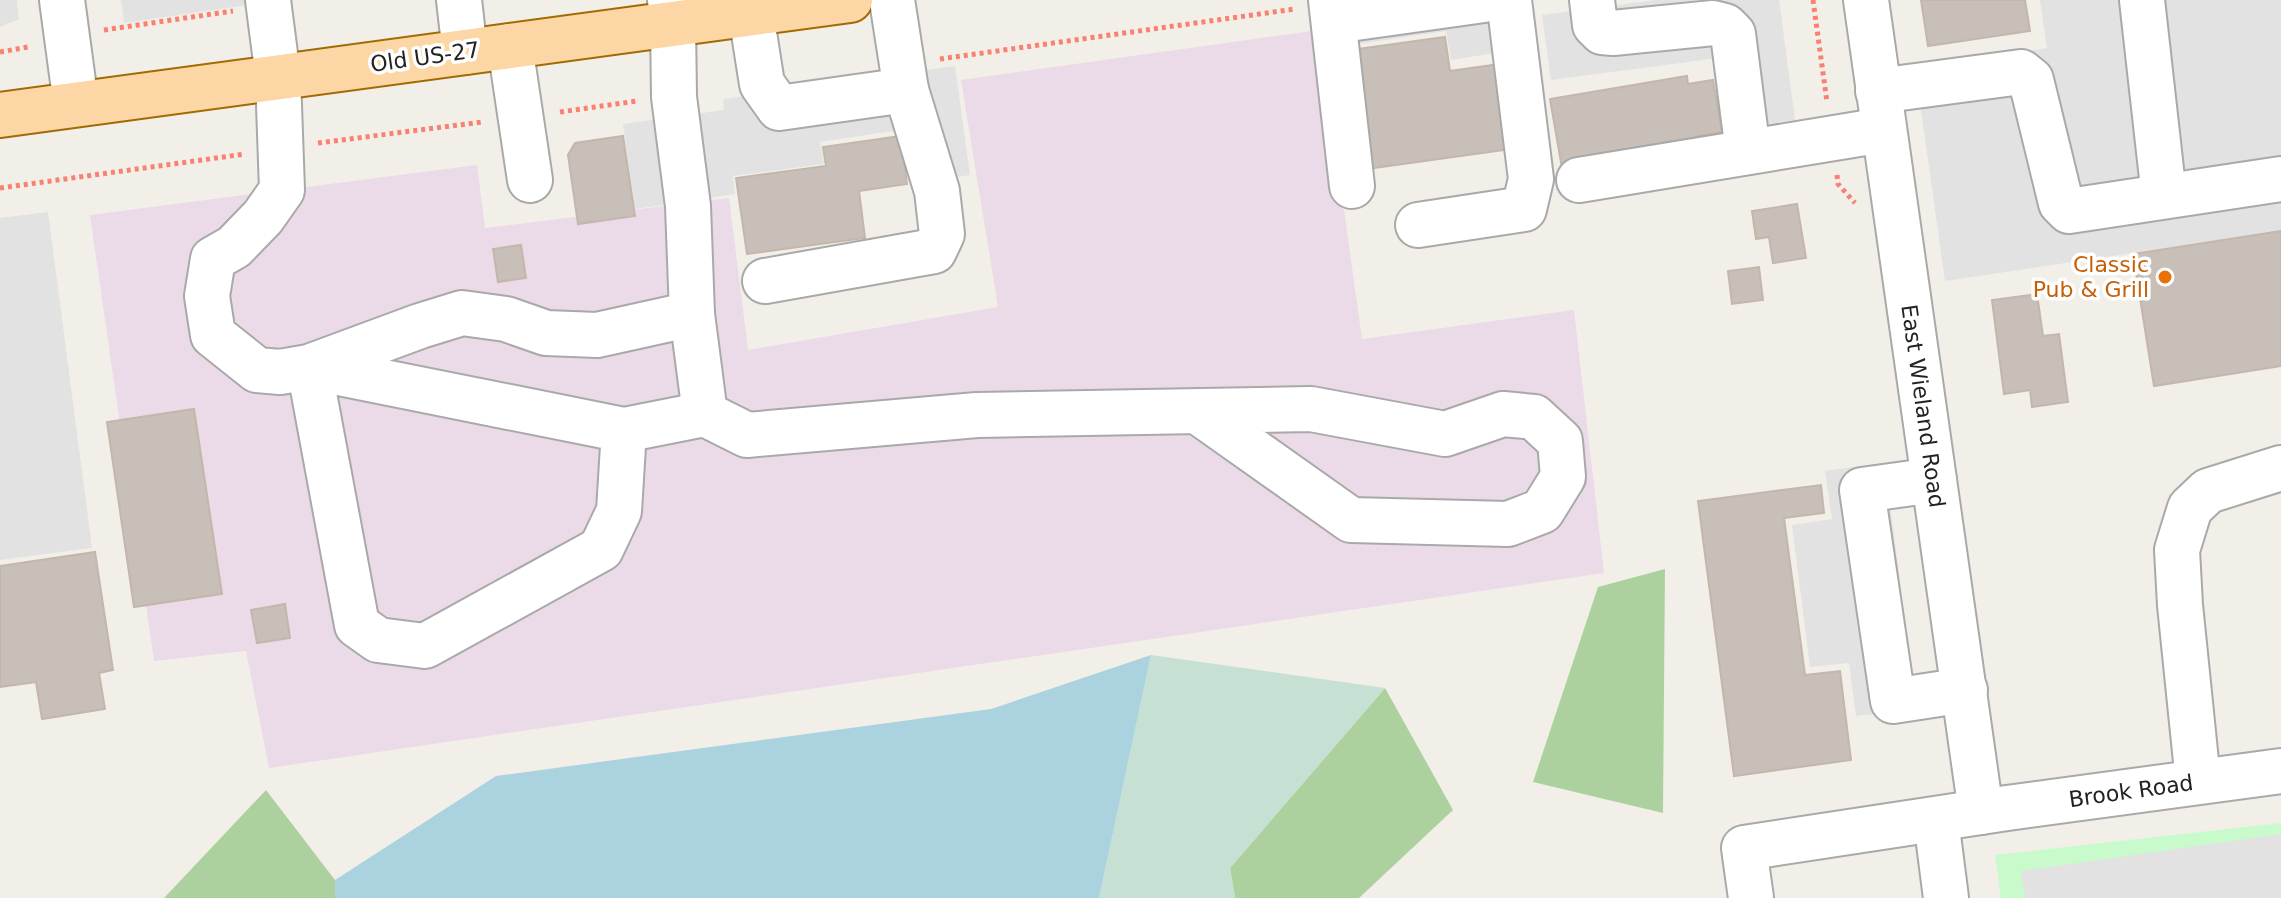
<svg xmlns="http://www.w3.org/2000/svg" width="2281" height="898" font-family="'DejaVu Sans',sans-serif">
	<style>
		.industrial { fill: #ebdbe8 }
		.forest { fill: #add19e }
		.wetland { fill: #c6e0d4 }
		.park { fill: #c8facc }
		.parking { fill: #e2e2e2 }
		.water { fill: #aad3df }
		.building { fill: #c7bfb8; stroke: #c4b6ab; stroke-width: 2 }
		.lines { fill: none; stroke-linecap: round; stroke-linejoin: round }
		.minor-casing { stroke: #a9a9a9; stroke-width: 48 }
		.major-casing { stroke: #a06b00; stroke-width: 48 }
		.path { stroke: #fa8072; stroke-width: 5; stroke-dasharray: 4 4; stroke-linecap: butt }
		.minor { stroke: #fff; stroke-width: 44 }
		.major { stroke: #fcd6a4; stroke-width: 44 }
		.food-dot { fill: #e8710a; stroke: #fff; stroke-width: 3 }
		.labels { text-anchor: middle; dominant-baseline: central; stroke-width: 7; stroke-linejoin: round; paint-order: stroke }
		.street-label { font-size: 22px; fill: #222; stroke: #fff }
		.food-label { font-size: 22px; fill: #c56008; stroke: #fff; text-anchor: end }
	</style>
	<rect width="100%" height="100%" fill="#f2efe9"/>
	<polygon class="industrial" points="1319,30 1362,339 1574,310 1604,573 269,768 246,651 154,661 90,215 477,165 485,228 729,198 748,350 998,307 961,80"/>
	<g class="forest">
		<polygon points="1665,569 1663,813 1533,782 1598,587"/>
		<polygon points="1385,688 1453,810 1359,898 1235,898 1230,868"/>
		<polygon points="266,790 335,880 335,898 164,898"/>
	</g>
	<polygon class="wetland" points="1151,655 1385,688 1230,868 1235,898 1099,898"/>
	<polygon class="park" points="2281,823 2281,898 2001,898 1995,855"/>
	<g class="parking">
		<polygon points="0,0 17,0 19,19 0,27"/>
		<polygon points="121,0 281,0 124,23"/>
		<polygon points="1418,0 1500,0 1507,51 1451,60 1446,31 1344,46"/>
		<polygon points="1656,0 1779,0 1795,120 1736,128 1726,57 1551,80 1542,15"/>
		<polygon points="2040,0 2281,0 2281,231 1945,281 1915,67 2047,48"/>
		<polygon points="955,66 970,175 914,183 906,129 820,142 824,164 733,176 735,194 635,209 623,124 724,110 723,99"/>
		<polygon points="48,212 92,548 0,560 0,218"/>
		<polygon points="1885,463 1916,709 1856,716 1849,663 1810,667 1792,525 1832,519 1825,471"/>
		<polygon points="2281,834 2281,898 2025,898 2021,871"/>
	</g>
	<polygon class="water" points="1151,655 1099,898 335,898 335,880 496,776 991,709"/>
	<g class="building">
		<polygon points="1921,0 2025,0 2030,31 1928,46"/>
		<polygon points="1445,37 1450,71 1507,63 1519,148 1359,170 1343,51"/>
		<polygon points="1687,76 1688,84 1713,80 1722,132 1698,136 1699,145 1562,168 1550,99"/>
		<polygon points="623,136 635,216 578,224 568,155 575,143"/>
		<polygon points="901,136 907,184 859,191 865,238 747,254 736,178 826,166 823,147"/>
		<polygon points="1797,204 1806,258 1773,263 1769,237 1756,239 1752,211"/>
		<polygon points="2281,231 2281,366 2154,386 2133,254"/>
		<polygon points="521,245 526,278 498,282 493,249"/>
		<polygon points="1759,267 1763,300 1732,304 1728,271"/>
		<polygon points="2037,294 2043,336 2059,334 2068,402 2032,407 2030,390 2004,394 1992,300"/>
		<polygon points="194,409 222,594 134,607 107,422"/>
		<polygon points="1821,485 1824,513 1784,518 1805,675 1840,671 1851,760 1734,776 1698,501"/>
		<polygon points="95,552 113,670 99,673 105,709 42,719 36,682 0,687 0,566"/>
		<polygon points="285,604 290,638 257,643 251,610"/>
	</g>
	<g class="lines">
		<defs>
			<g id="minor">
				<polyline points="62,0 76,104"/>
				<polyline points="268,0 278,77 282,190 263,217 234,247 213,259 207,296 213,335 257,370 280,372 309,367 420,326 462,313 506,319 546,333 597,335 692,314 688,206 674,97 673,24 670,0"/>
				<polyline points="459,0 465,52"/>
				<polyline points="1331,0 1352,186"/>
				<polyline points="1592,0 1595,25 1602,32 1613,33 1713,23 1725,26 1733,34 1748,152"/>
				<polyline points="1866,0 1981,812"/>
				<polyline points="2142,0 2164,196"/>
				<polyline points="751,14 762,84 779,108 906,90 892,0"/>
				<polyline points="1334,21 1484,0"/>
				<polyline points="510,46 530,180"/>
				<polyline points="1878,91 2021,72 2031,80 2061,203 2069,211 2281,179"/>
				<polyline points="1579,180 1883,130"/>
				<polyline points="1418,225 1524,209 1531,179 1509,0"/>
				<polyline points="765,281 934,251 942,234 937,191 906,90"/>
				<polyline points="692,314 705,414 747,435 977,415 1311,409 1445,434 1503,414 1534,417 1560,441 1563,477 1542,511 1508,524 1351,520 1197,411"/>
				<polyline points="624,430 309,367 357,625 378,640 425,646 601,549 619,511 624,430 705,414"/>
				<polyline points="1934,480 1862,490 1893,701 1965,690"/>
				<polyline points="2198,781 2180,605 2177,550 2190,508 2208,491 2281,468"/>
				<polyline points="1936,820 1946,898"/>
				<polyline points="1751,898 1744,848 2007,808 2281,771"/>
			</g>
			<polyline id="major" points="0,115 850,0"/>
		</defs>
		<use href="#minor" class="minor-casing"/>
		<use href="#major" class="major-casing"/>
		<g class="path">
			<polyline points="1813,0 1827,102"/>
			<polyline points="104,30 233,11"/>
			<polyline points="0,52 28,47"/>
			<polyline points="940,59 1295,9"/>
			<polyline points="560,112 637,101"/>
			<polyline points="318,143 482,122"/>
			<polyline points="1837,175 1838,184 1855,203"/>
			<polyline points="0,188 245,154"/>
		</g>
		<use href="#minor" class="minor"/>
		<use href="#major" class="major"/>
	</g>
	<circle class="food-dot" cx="2165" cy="277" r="8"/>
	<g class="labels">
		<g class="street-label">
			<text transform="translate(425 57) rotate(-8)">Old US-27</text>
			<text transform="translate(1923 406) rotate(82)">East Wieland Road</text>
			<text transform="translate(2131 791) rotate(-8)">Brook Road</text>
		</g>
		<g class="food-label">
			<text x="2149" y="264">Classic<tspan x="2149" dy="25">Pub &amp; Grill</tspan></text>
		</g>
	</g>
</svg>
